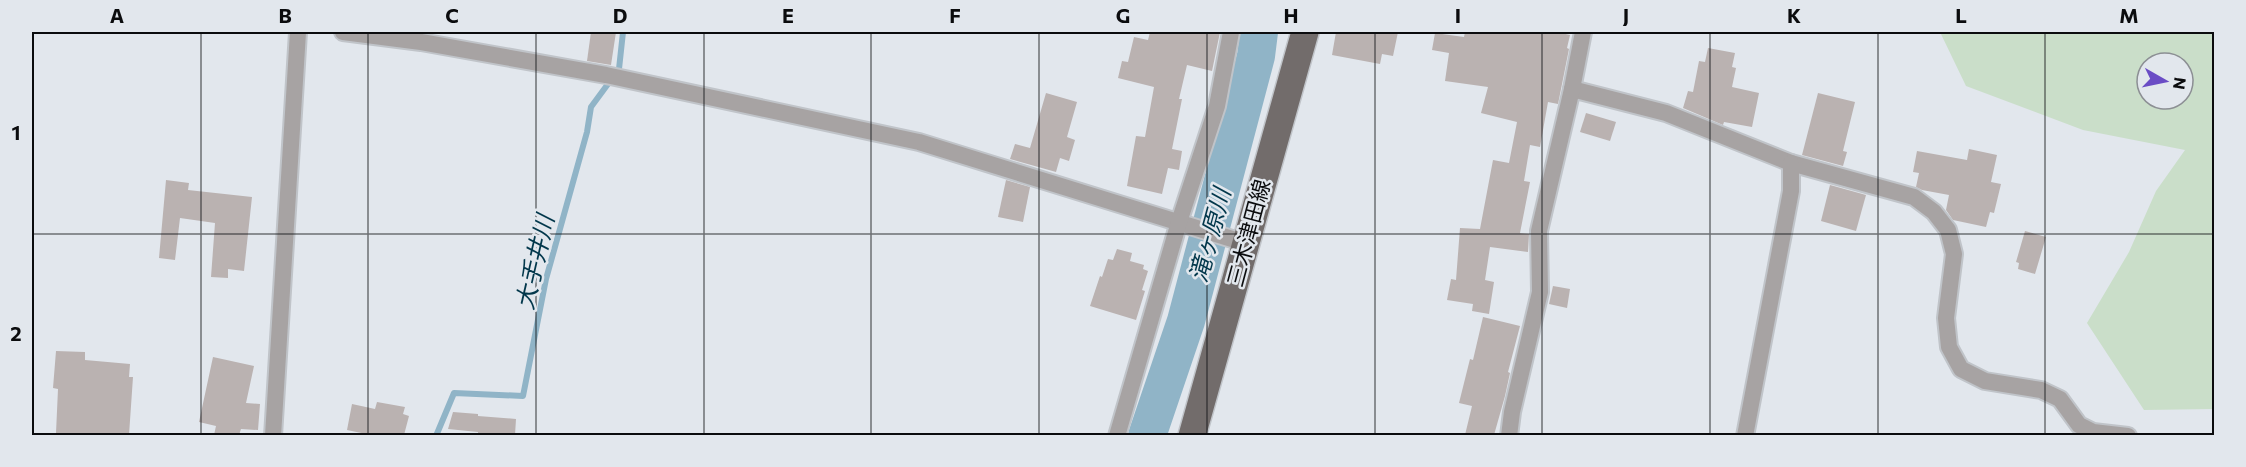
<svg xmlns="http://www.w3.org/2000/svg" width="2246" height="467" font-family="Commissioner,'Noto Sans JP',sans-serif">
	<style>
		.green { fill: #cadec9; fill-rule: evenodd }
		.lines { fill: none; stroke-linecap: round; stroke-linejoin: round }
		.stream { stroke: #90b4c7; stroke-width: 6 }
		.river { stroke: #90b4c7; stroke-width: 38 }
		.building { fill: #bab2b1 }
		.street-casing { stroke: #c0c4c9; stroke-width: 20 }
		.primary-casing { stroke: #c0c4c9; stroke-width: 30 }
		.street { stroke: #a7a3a3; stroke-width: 16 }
		.primary { stroke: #726c6b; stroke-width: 27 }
		.grid { fill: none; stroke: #0b0c0e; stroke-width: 1.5; stroke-opacity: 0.55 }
		.labels { text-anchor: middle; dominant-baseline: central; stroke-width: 5; stroke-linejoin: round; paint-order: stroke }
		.street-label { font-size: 22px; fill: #0b0c0e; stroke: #e2e7ed }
		.water-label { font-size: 24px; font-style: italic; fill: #02374b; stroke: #e2e7ed }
		.neatline { fill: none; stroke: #0b0c0e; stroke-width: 2 }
		.grid-label { font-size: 20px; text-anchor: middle; font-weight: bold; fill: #0b0c0e }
	</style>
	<rect width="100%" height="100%" fill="#e2e7ed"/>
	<path class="green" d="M1940,32H2214V409L2144,410L2087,323L2129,252L2156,191L2185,150L2083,130L1966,86ZM2147,63H2183V99H2147Z"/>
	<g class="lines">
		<polyline class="stream" points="436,436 454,393 523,396 546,279 587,132 591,107 619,69 623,32"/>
		<polyline class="river" points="1147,436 1186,321 1256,56 1259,32"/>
	</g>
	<g class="building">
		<polygon points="591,32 616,32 611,65 587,61"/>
		<polygon points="1150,32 1220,32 1212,71 1187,65 1179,99 1182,99 1172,149 1182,151 1179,170 1168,168 1162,194 1127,186 1136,136 1145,137 1154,87 1118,78 1122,61 1128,62 1134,37 1148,40"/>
		<polygon points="1336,32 1398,32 1393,56 1382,54 1380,64 1332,55"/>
		<polygon points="1465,32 1557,32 1570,35 1567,48 1569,49 1558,104 1548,102 1540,147 1530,145 1524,181 1530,182 1520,233 1529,234 1528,252 1490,247 1485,280 1494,282 1489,314 1472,311 1473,304 1447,300 1451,279 1456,280 1460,228 1480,229 1493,160 1509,163 1517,122 1481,113 1488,87 1445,81 1449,53 1432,50 1435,33 1464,37"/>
		<polygon points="1708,48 1735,53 1732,67 1736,68 1732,87 1759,93 1752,127 1724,122 1723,125 1683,108 1688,91 1693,92 1699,61 1705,62"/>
		<polygon points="1046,93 1077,102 1067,137 1075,140 1069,161 1060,158 1056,172 1010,159 1015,144 1030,148"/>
		<polygon points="1818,93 1855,102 1843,151 1847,152 1843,166 1802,155"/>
		<polygon points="1586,113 1616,122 1610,141 1580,132"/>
		<polygon points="1969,149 1997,155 1991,182 2001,184 1994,213 1990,212 1986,227 1953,220 1946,210 1949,195 1922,190 1916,187 1919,173 1913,172 1917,151 1967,160"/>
		<polygon points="166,180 189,183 188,190 252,197 244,271 228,269 228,278 211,277 215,223 180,218 175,260 159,258"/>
		<polygon points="1006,180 1030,187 1023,222 998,217"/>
		<polygon points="1830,185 1866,195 1856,231 1821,221"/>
		<polygon points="2025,231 2046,237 2035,274 2018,269 2019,263 2016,262"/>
		<polygon points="1117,249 1132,253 1130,261 1144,265 1143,269 1148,271 1142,290 1145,291 1136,320 1090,306 1100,276 1102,277 1108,259 1113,260"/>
		<polygon points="1553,286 1570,289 1567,308 1549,304"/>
		<polygon points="1483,317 1520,326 1508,372 1510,373 1505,396 1494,435 1465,435 1472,406 1459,403 1470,359 1473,360"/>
		<polygon points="56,351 85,352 85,360 130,364 129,377 133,377 129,435 56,433 58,389 53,388"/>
		<polygon points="213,357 254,366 246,403 260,404 258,430 241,429 239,435 214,435 216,426 199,422"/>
		<polygon points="377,402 405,407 403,414 409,416 404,435 371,435 347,430 352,404 375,409"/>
		<polygon points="453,412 478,414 478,416 516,419 515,435 478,435 478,432 448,429"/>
	</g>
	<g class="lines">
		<defs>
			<g id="street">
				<polyline points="343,32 421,42 606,75 919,142 1245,243"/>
				<polyline points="1572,89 1666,113 1791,163 1914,197 1934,212 1948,230 1954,254 1946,318 1949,347 1961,369 1985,381 2041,390 2060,399 2079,425 2093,432 2128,436"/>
				<polyline points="273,436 298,32"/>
				<polyline points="1117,436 1179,222 1217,106 1231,32"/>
				<polyline points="1509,436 1512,412 1540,292 1539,231 1572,89 1583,32"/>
				<polyline points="1745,436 1791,191 1791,163"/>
			</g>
			<polyline id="primary" points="1192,436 1305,32"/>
		</defs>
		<use href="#street" class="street-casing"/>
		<use href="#primary" class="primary-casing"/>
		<use href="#street" class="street"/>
		<use href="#primary" class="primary"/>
	</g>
	<path class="grid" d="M201,32V436M368,32V436M536,32V436M704,32V436M871,32V436M1039,32V436M1207,32V436M1375,32V436M1542,32V436M1710,32V436M1878,32V436M2045,32V436M32,234H2214"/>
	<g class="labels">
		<g class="street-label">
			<text transform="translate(1248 233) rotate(-75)">三木津田線</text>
		</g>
		<g class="water-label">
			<text transform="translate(1209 235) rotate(-75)">滝ヶ原川</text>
			<text transform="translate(534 262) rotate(-77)">大手井川</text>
		</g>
	</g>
	<rect width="2246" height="467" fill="none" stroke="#e2e7ed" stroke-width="66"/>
	<g transform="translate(2165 81) rotate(99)"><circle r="28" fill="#e2e7ed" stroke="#8c8f94" stroke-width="1.5"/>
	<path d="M0-4.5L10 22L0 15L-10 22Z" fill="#6a4cc5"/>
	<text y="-9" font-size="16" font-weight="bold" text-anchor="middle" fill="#0b0c0e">N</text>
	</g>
	<rect x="33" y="33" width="2180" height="401" class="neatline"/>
	<g class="grid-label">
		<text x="117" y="23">A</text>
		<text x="285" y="23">B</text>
		<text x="452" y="23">C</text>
		<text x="620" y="23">D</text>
		<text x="788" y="23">E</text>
		<text x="955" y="23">F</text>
		<text x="1123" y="23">G</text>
		<text x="1291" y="23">H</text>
		<text x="1458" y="23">I</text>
		<text x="1626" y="23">J</text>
		<text x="1794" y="23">K</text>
		<text x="1961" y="23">L</text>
		<text x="2129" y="23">M</text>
		<text x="16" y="140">1</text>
		<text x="16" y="341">2</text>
	</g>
</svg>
